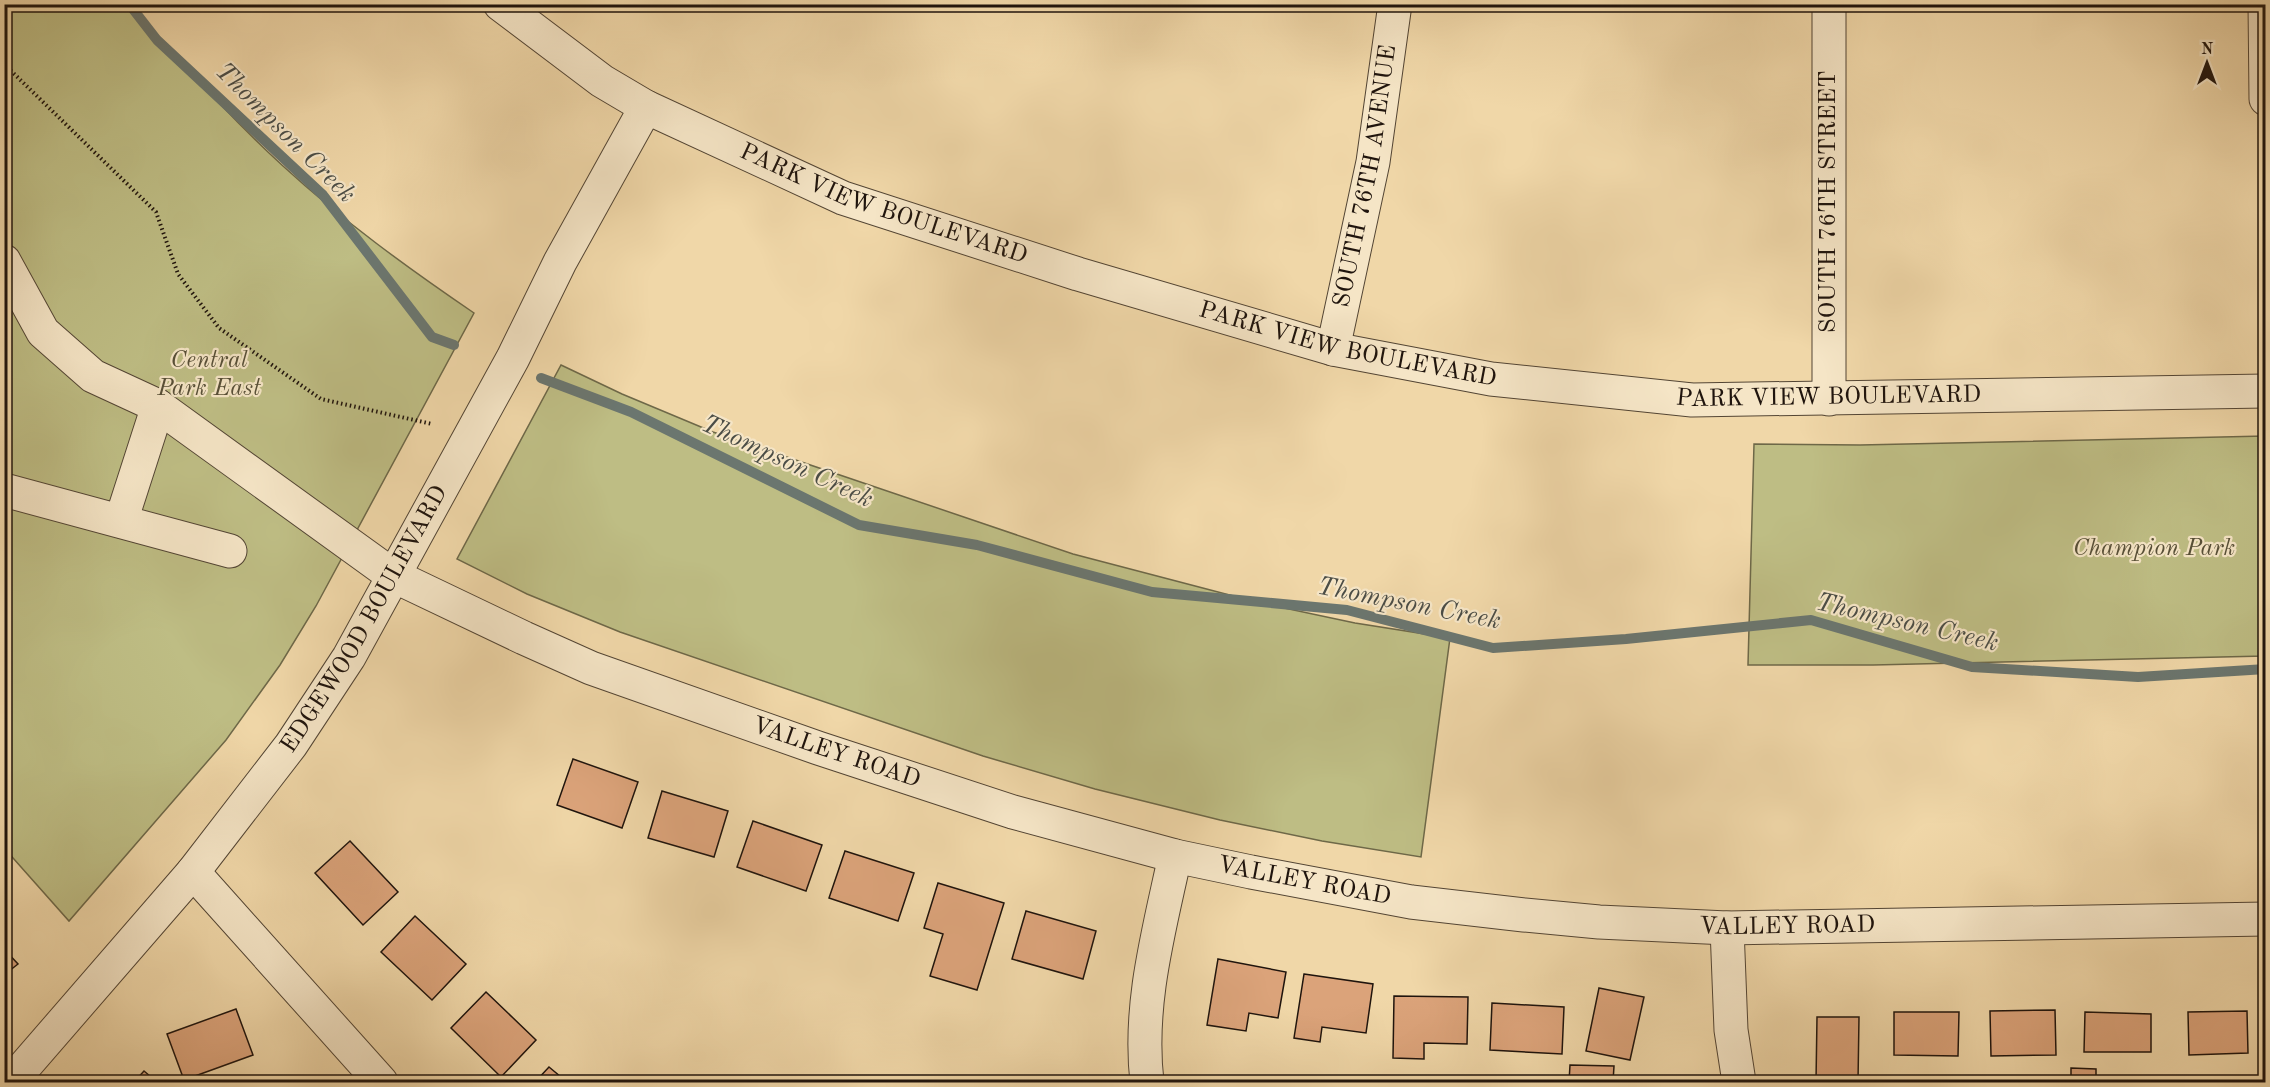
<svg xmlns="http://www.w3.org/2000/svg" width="2270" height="1087" font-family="'Old Standard TT',serif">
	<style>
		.green { fill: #bebd84; stroke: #6e6848; stroke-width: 1.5 }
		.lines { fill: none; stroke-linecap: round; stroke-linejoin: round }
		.stream { stroke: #6b766f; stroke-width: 10 }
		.building { fill: #dba37a; stroke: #1f140d; stroke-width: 1.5 }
		.minor-casing { stroke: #534534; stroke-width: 35 }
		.path { stroke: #1f140d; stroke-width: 4; stroke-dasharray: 1.5 3; stroke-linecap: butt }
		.minor { stroke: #f5e5c6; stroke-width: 33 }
		.labels { text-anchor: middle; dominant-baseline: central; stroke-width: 4.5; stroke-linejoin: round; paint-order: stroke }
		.street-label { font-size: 24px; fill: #1f140d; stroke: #f5e5c6 }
		.park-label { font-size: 24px; font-style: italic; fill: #574f37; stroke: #f5e5c6 }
		.water-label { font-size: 26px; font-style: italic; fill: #4b4d46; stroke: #f5e5c6 }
	</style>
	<rect width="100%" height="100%" fill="#f0d7a8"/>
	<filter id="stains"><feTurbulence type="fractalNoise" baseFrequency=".00333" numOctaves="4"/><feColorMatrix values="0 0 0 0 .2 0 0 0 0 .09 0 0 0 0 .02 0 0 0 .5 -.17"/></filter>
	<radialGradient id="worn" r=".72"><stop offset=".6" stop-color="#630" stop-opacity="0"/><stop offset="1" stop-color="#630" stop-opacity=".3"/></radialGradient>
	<g class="green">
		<path d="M4,5H130C180,60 228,116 283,166C343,221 408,268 474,313L316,606L280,665L226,740L69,921L5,849Z"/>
		<polygon points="561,365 622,394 713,432 1073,554 1260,603 1355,623 1450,638 1421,857 1322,841 1220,820 1095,789 983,756 620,632 527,594 457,559"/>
		<polygon points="2265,436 2265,656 1873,665 1748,665 1754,444 1860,445"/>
	</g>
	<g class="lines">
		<g class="stream">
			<polyline points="129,4 157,40 323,195 432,337 454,345"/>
			<polyline points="541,378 631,412 859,525 977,545 1152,592 1347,610 1493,648 1626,639 1811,620 1972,667 2138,677 2266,669"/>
		</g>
	</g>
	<g class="building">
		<polygon points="573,759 638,782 622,828 557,805"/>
		<polygon points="662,791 728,811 714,857 648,838"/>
		<polygon points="753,821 822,845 806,891 737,867"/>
		<polygon points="350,841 398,892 363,925 315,873"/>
		<polygon points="845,851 914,873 898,921 829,898"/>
		<polygon points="938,883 1004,903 977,990 930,976 943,934 924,928"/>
		<polygon points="1026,911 1096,931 1083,979 1012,959"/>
		<polygon points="415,916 466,964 432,1000 381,952"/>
		<polygon points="4,949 18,964 4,975"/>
		<polygon points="1218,959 1286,972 1278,1018 1249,1013 1246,1031 1207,1025"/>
		<polygon points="1304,974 1373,984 1366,1033 1322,1027 1320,1042 1294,1038"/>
		<polygon points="1599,988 1644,997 1630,1060 1586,1051"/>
		<polygon points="486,992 536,1040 501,1077 451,1028"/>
		<polygon points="1394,996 1468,997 1467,1044 1424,1043 1424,1059 1393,1058"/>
		<polygon points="1492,1003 1564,1007 1562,1054 1490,1050"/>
		<polygon points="236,1009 253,1055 184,1080 167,1034"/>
		<polygon points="2055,1010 2056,1055 1991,1056 1990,1011"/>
		<polygon points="2247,1011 2248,1053 2189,1055 2188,1012"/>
		<polygon points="1894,1012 1959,1012 1958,1056 1894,1055"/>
		<polygon points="2085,1012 2151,1014 2151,1052 2084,1052"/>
		<polygon points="1817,1017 1859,1017 1858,1082 1816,1082"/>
		<polygon points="1570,1065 1614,1066 1613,1082 1569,1082"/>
		<polygon points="549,1067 567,1082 535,1082"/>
		<polygon points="2071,1068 2096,1069 2096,1082 2071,1082"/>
		<polygon points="144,1071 157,1082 134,1082"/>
		<polygon points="1881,1078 1918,1079 1918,1082 1881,1082"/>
	</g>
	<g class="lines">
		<defs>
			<g id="minor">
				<path id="s1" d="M500,4L602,81L646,107L843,198L1078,274L1333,349L1491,379L1692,400L2266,391"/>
				<polyline points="2265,4 2266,99"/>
				<path id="s2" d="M4,261L43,332L93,376L158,406L392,575L524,638L591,668L818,748L1013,812L1175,856L1251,872L1411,902L1524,915L1599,922L1727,928L2266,919"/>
				<path id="s3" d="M1333,349L1373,162L1395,4"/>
				<polyline points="1829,399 1829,4"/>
				<polyline points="4,490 230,551"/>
				<polyline points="121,521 158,406"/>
				<polyline points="193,872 381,1082"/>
				<polyline points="1727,928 1731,1030 1739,1082"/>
				<path id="s4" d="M11,1082L193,872L291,745L349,657L513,358L560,262L646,107"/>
				<path d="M1147,1082C1138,1005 1159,931 1175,856"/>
			</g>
		</defs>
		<use href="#minor" class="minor-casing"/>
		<polyline class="path" points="4,64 156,212 178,274 219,328 321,399 432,424"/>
		<use href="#minor" class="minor"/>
	</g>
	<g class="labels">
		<g class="street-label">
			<text stroke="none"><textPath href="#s3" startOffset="176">SOUTH 76TH AVENUE</textPath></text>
			<text transform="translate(1829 202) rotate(-90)">SOUTH 76TH STREET</text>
			<text stroke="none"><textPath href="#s1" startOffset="436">PARK VIEW BOULEVARD</textPath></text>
			<text stroke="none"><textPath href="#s1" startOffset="922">PARK VIEW BOULEVARD</textPath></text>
			<text stroke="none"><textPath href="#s1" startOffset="1408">PARK VIEW BOULEVARD</textPath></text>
			<text stroke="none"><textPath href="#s4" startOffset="584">EDGEWOOD BOULEVARD</textPath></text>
			<text stroke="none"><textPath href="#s2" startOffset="987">VALLEY ROAD</textPath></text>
			<text stroke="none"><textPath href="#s2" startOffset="1473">VALLEY ROAD</textPath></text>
			<text stroke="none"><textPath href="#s2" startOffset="1959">VALLEY ROAD</textPath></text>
		</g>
		<g class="park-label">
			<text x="209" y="361">Central<tspan x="209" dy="28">Park East</tspan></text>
			<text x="2154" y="549">Champion Park</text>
		</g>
		<g class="water-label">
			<text transform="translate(285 133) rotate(45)">Thompson Creek</text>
			<text transform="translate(787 462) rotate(25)">Thompson Creek</text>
			<text transform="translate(1409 604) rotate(11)">Thompson Creek</text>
			<text transform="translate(1907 623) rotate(13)">Thompson Creek</text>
		</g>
	</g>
	<rect width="2270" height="1087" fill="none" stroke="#f0d7a8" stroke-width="24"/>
	<rect x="6" y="6" width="2258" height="1075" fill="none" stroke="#1f140d" stroke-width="3"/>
	<rect x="12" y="12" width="2246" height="1063" fill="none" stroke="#1f140d" stroke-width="1.5"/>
	<g transform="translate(2207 63)" stroke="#f5e5c6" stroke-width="4.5" paint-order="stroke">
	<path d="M0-4.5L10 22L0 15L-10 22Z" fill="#1f140d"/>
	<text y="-9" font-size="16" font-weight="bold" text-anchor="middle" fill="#1f140d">N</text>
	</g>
	<rect width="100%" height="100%" filter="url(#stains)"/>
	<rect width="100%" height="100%" fill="url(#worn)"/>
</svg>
